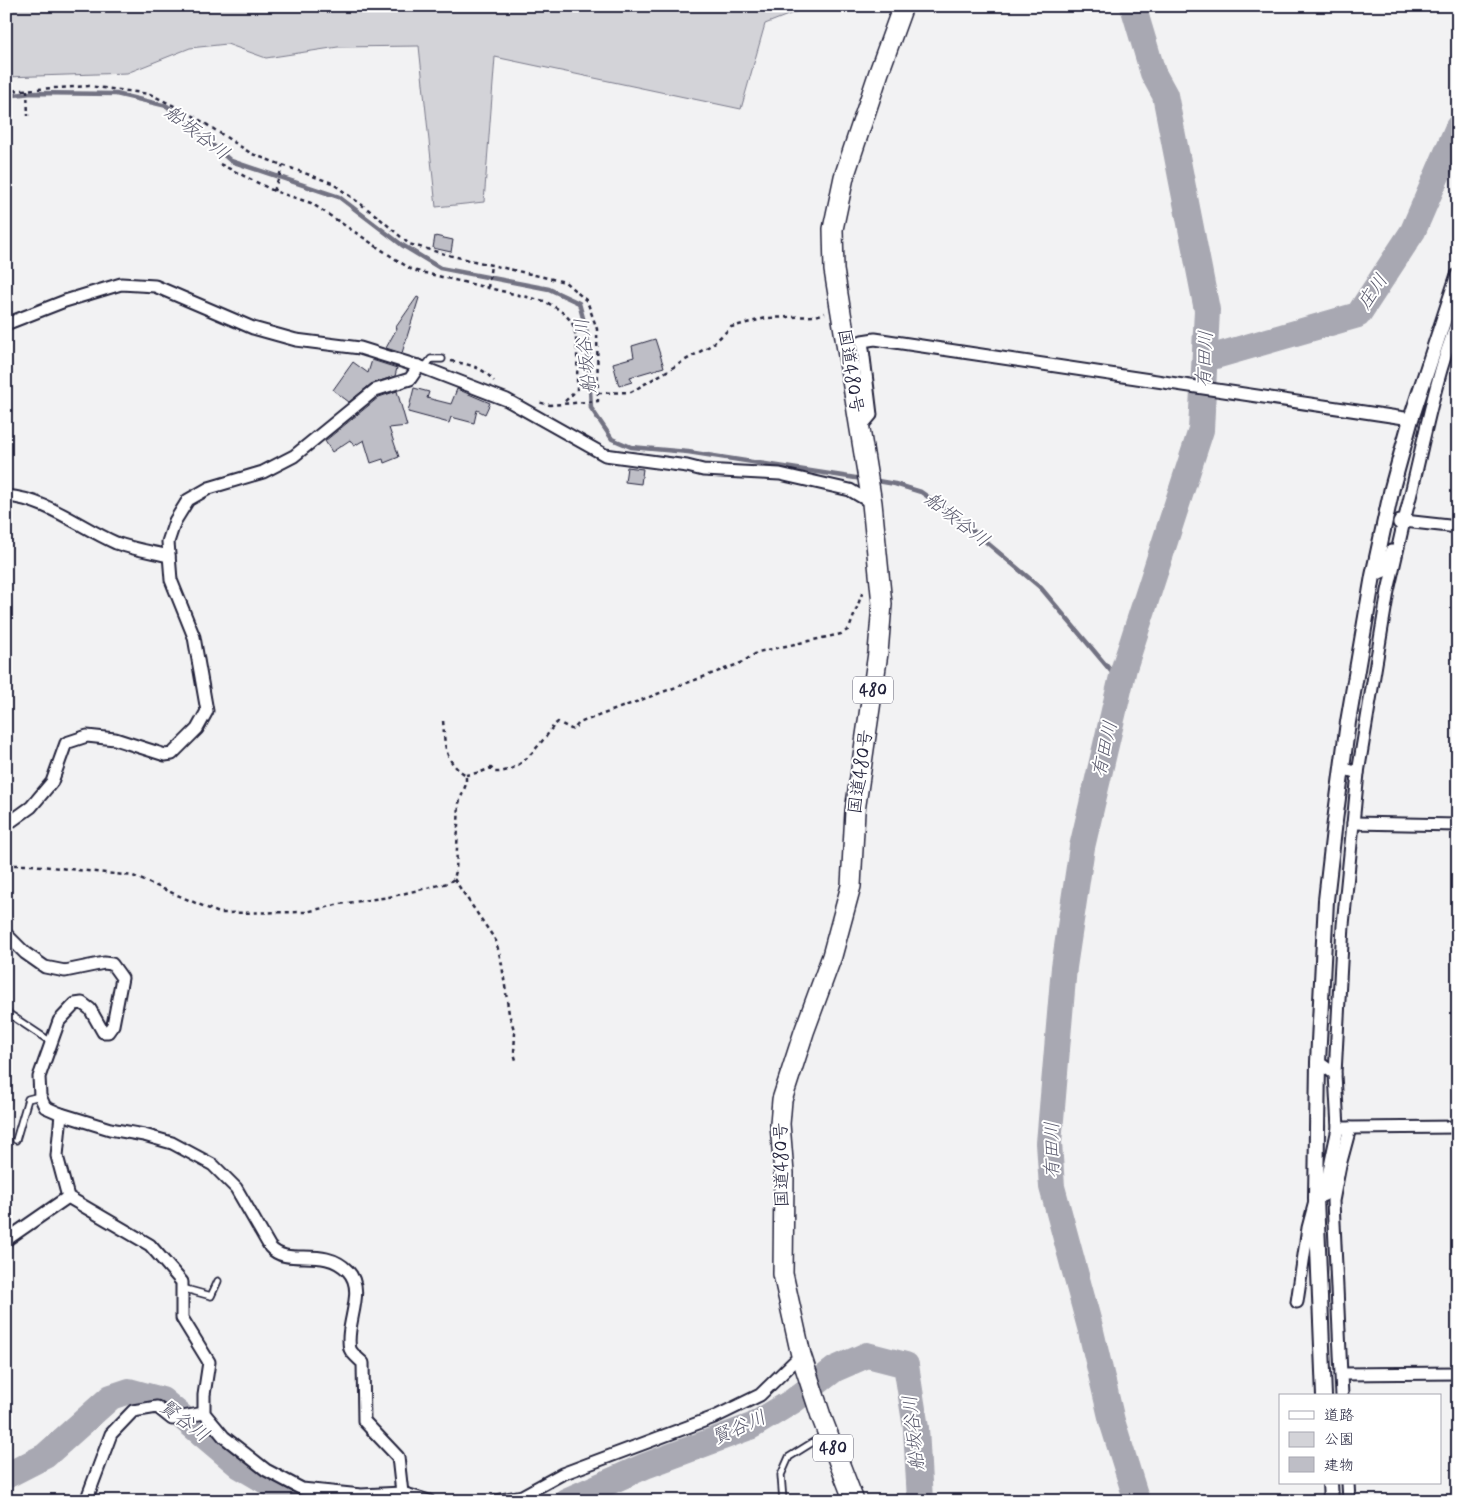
<svg xmlns="http://www.w3.org/2000/svg" width="1464" height="1507" font-family="Mynerve,'Klee One',sans-serif">
	<style>
		.green { fill: #d3d3d8; stroke: #7a7a8a }
		.lines { fill: none; stroke-linecap: round; stroke-linejoin: round }
		.stream { stroke: #727282; stroke-width: 4.5 }
		.river { stroke: #a8a8b2; stroke-width: 26 }
		.building { fill: #bebec6; stroke: #22223b }
		.service-casing { stroke: #22223b; stroke-width: 9 }
		.minor-casing { stroke: #22223b; stroke-width: 15 }
		.tertiary-casing { stroke: #22223b; stroke-width: 18 }
		.trunk-casing { stroke: #22223b; stroke-width: 22 }
		.path { stroke: #22223b; stroke-width: 2.5; stroke-dasharray: 4 4; stroke-linecap: butt }
		.service { stroke: #fff; stroke-width: 5.5 }
		.minor { stroke: #fff; stroke-width: 11 }
		.tertiary { stroke: #fff; stroke-width: 14 }
		.trunk { stroke: #fff; stroke-width: 19 }
		.labels { text-anchor: middle; dominant-baseline: central; stroke-width: 4; stroke-linejoin: round; paint-order: stroke }
		.shield { fill: #fff; stroke: #646476; stroke-width: 1 }
		.shield-label { font-size: 16px; font-weight: bold; fill: #22223b }
		.street-label { font-size: 18px; fill: #22223b; stroke: #fff }
		.water-label { font-size: 19px; font-style: italic; fill: #58586b; stroke: #fff }
	</style>
	<rect width="100%" height="100%" fill="#f2f2f3"/>
	<filter id="ink" filterUnits="userSpaceOnUse"><feTurbulence type="fractalNoise" baseFrequency=".02" numOctaves="2"/><feDisplacementMap in="SourceGraphic" scale="10" xChannelSelector="R" yChannelSelector="G"/><feConvolveMatrix kernelMatrix="1 2 1 2 8 2 1 2 1" color-interpolation-filters="sRGB"/></filter>
	<g filter="url(#ink)">
		<polygon class="green" points="6,6 811,6 765,24 741,109 495,57 484,202 436,207 419,46 338,47 266,58 227,44 190,48 127,73 6,77"/>
		<g class="lines">
			<g class="stream">
				<polyline points="6,96 31,93 116,94 167,106 231,161 339,197 402,245 440,268 549,289 579,303 587,333 591,408 612,439 631,447 688,452 862,479"/>
				<polyline points="872,480 895,484 921,492 954,515 1041,588 1121,683"/>
			</g>
			<g class="river">
				<polyline points="1133,6 1153,73 1165,95 1207,310 1201,430 1124,668 1082,847 1064,967 1049,1143 1052,1187 1090,1327 1112,1421 1137,1501"/>
				<polyline points="1205,359 1358,315 1413,231 1458,127"/>
				<polyline points="6,1476 45,1456 111,1397 129,1391 162,1400 240,1466 284,1492 314,1501"/>
				<polyline points="566,1501 645,1466 752,1426 793,1401 835,1369 867,1355 906,1365 916,1428 920,1501"/>
			</g>
		</g>
		<g class="building">
			<polygon points="435,236 453,240 451,252 433,248"/>
			<polygon points="417,297 419,298 402,353 386,348 397,328 396,327"/>
			<polygon points="655,339 664,367 630,377 632,382 619,386 613,363 634,357 632,346"/>
			<polygon points="372,360 397,368 395,376 371,384 349,402 333,390 353,362 368,373"/>
			<polygon points="414,388 429,392 427,398 451,404 457,389 490,403 485,414 477,410 474,423 451,417 449,423 408,412"/>
			<polygon points="397,391 407,426 389,428 399,457 384,463 383,459 371,463 364,440 354,446 350,440 332,452 325,441 379,397"/>
			<polygon points="627,467 643,469 641,484 625,482"/>
		</g>
		<g class="lines">
			<defs>
				<g id="service">
					<polyline points="424,368 431,359 442,359"/>
					<polyline points="6,1012 51,1042"/>
					<polyline points="16,1140 28,1099 40,1096"/>
					<polyline points="182,1288 211,1296 218,1281"/>
					<polyline points="783,1501 781,1475 789,1457 826,1434"/>
				</g>
				<g id="minor">
					<polyline points="6,324 65,301 121,284 155,286 253,328 296,340 360,348 424,368 507,400 605,455 687,466 703,470 780,474 850,490 872,503"/>
					<polyline points="860,428 871,415 862,341 875,339 1411,419"/>
					<path d="M6,496C47,499 79,527 116,543C133,549 152,552 169,556"/>
					<path d="M1399,523L1400,521H1404C1422,454 1432,385 1458,320"/>
					<polyline points="1373,576 1384,571 1391,551"/>
					<polyline points="1358,773 1388,591 1404,521 1458,527"/>
					<polyline points="1353,823 1458,825"/>
					<polyline points="6,825 31,807 52,782 66,743 87,736 115,739 165,755 172,754 197,729 207,711 194,637 171,580 168,542 175,521 188,500 209,488 263,472 294,456 375,390 410,379 419,366"/>
					<path d="M6,934L25,953L45,967L65,971L104,963L112,964L122,978L113,1025L108,1032H103L90,1009L82,1003L75,1004L59,1021L39,1077L40,1096L45,1107L61,1114L110,1129L144,1135L172,1143L213,1165L236,1188L270,1247C288,1268 323,1245 348,1271C367,1291 344,1325 350,1349C352,1354 359,1359 363,1363L364,1421L398,1457L402,1493L401,1501"/>
					<polyline points="1335,1074 1343,925 1358,773 1342,768"/>
					<polyline points="61,1114 57,1156 68,1197 150,1245 182,1282 182,1318 209,1362 204,1395 204,1413 224,1437 266,1470 302,1489 361,1495 402,1493 429,1501"/>
					<polyline points="1338,1128 1350,1128 1340,1165 1333,1201 1342,1396"/>
					<polyline points="1350,1128 1458,1127"/>
					<polyline points="6,1240 68,1197"/>
					<polyline points="1297,1302 1308,1228 1316,1198 1324,1195 1338,1128 1335,1074 1318,1062"/>
					<polyline points="1341,1374 1458,1373"/>
					<polyline points="1348,1483 1349,1501"/>
					<polyline points="86,1501 111,1434 133,1411 157,1407 172,1419 204,1413"/>
					<polyline points="496,1501 522,1496 562,1474 717,1416 760,1395 801,1355"/>
				</g>
				<g id="tertiary">
					<polyline points="1324,1396 1316,1198 1318,1062 1326,900 1335,821 1348,722 1373,576 1392,488 1411,419 1458,276"/>
					<polyline points="1330,1483 1331,1501"/>
				</g>
				<polyline id="trunk" points="854,1501 821,1416 801,1355 783,1274 784,1173 780,1124 782,1100 804,1032 832,956 851,886 855,811 878,653 882,604 872,503 834,270 833,229 844,177 879,72 903,6"/>
			</defs>
			<use href="#service" class="service-casing"/>
			<use href="#minor" class="minor-casing"/>
			<use href="#tertiary" class="tertiary-casing"/>
			<use href="#trunk" class="trunk-casing"/>
			<g class="path">
				<polyline points="27,90 28,116"/>
				<polyline points="6,91 89,86 150,94 192,115 252,154 332,183 377,216 409,244 448,255 565,282 587,301 597,329 598,401 550,405 538,402"/>
				<path d="M220,164L274,191L311,203L412,270L544,301C555,307 565,312 572,323C579,336 577,374 577,390L563,403"/>
				<polyline points="274,191 283,165"/>
				<polyline points="488,288 491,265"/>
				<path d="M451,361C470,365 481,366 494,381"/>
				<polyline points="598,393 631,392 713,344 731,327 766,318 816,316 825,313"/>
				<path d="M466,775L481,772L491,768L495,772C515,773 531,755 543,740C549,734 551,727 558,722L573,730L579,723L741,663L758,652L841,634L849,629L863,591"/>
				<path d="M6,865H32L133,876L219,913L306,912L340,904L389,897L448,883L454,879L456,871L459,803L466,784V775C443,761 445,744 443,720"/>
				<polyline points="454,879 496,941 502,965 509,1014 515,1033 514,1053 516,1060"/>
			</g>
			<use href="#service" class="service"/>
			<use href="#minor" class="minor"/>
			<use href="#tertiary" class="tertiary"/>
			<use href="#trunk" class="trunk"/>
		</g>
	</g>
	<g class="labels">
		<g class="shield">
			<rect x="853" y="676.5" width="40" height="27" rx="4"/>
			<rect x="813" y="1434.5" width="40" height="27" rx="4"/>
		</g>
		<g class="shield-label">
			<text x="873" y="690">480</text>
			<text x="833" y="1448">480</text>
		</g>
		<g class="street-label">
			<text transform="translate(850 371) rotate(81)">国道480号</text>
			<text transform="translate(861 772) rotate(-82)">国道480号</text>
			<text transform="translate(782 1165) rotate(-91)">国道480号</text>
		</g>
		<g class="water-label">
			<text transform="translate(197 133) rotate(38)">船坂谷川</text>
			<text transform="translate(1373 292) rotate(-56)">庄川</text>
			<text transform="translate(586 356) rotate(-96)">船坂谷川</text>
			<text transform="translate(1205 359) rotate(-87)">有田川</text>
			<text transform="translate(957 520) rotate(38)">船坂谷川</text>
			<text transform="translate(1105 749) rotate(-77)">有田川</text>
			<text transform="translate(1052 1150) rotate(-90)">有田川</text>
			<text transform="translate(184 1421) rotate(37)">賢谷川</text>
			<text transform="translate(739 1428) rotate(-24)">賢谷川</text>
			<text transform="translate(914 1433) rotate(-96)">船坂谷川</text>
		</g>
	</g>
	<rect width="1464" height="1507" fill="none" stroke="#fff" stroke-width="25"/>
	<rect x="12" y="12" width="1439" height="1482" fill="none" stroke="#22223b" stroke-width="2" filter="url(#ink)"/>
	<rect x="1279" y="1394" width="162" height="90" fill="#ffffff" stroke="#a7a7b1"/>
	<rect x="1289" y="1411" width="25" height="8" fill="#ffffff" stroke="#a7a7b1"/>
	<text x="1324" y="1420" font-size="15" fill="#22223b">道路</text>
	<rect x="1289" y="1432" width="25" height="15" fill="#d3d3d8" stroke="#a7a7b1"/>
	<text x="1324" y="1444" font-size="15" fill="#22223b">公園</text>
	<rect x="1289" y="1457" width="25" height="15" fill="#bebec6" stroke="#a7a7b1"/>
	<text x="1324" y="1470" font-size="15" fill="#22223b">建物</text>
</svg>
